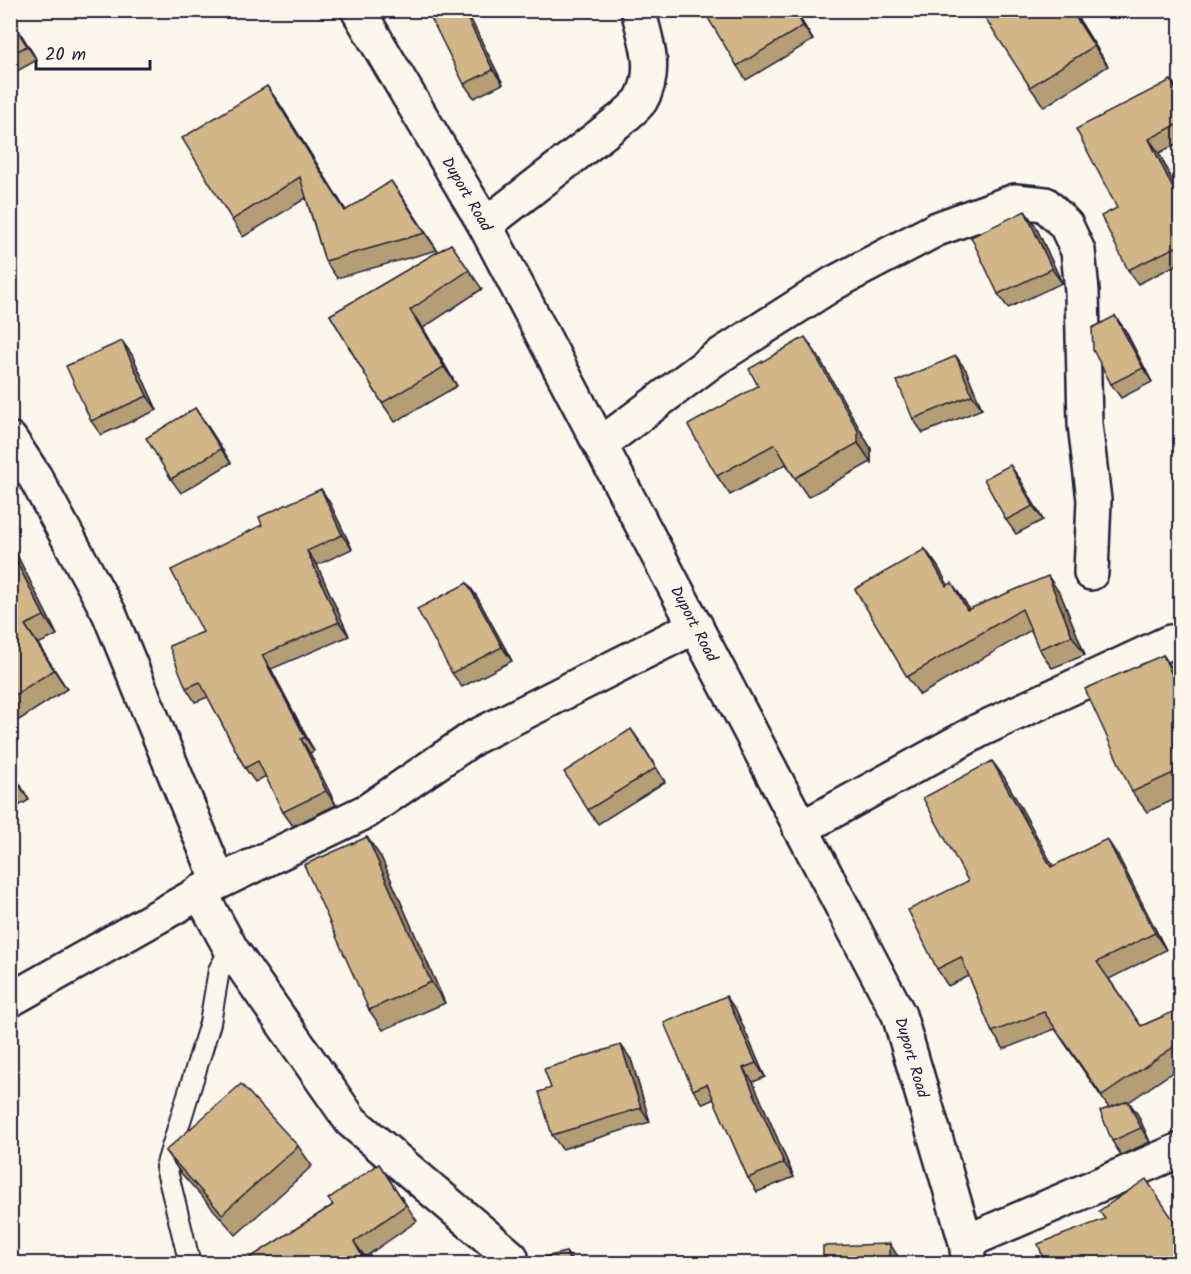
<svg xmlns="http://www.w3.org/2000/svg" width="1191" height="1274" font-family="Kalam,sans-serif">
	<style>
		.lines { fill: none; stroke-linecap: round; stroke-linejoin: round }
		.lane-casing { stroke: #22223b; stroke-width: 24 }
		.street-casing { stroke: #22223b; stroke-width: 38 }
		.lane { stroke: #fbf7ec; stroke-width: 20 }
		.street { stroke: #fbf7ec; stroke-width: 33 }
		.wall { fill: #b59d74; stroke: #22223b; stroke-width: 1.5 }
		.shaded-wall { fill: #947f5e; stroke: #22223b; stroke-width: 1.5 }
		.building { fill: #d3b687; stroke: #22223b; stroke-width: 1.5 }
		.labels { text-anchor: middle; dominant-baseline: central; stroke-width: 4.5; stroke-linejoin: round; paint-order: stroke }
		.street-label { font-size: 16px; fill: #22223b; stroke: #fbf7ec }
	</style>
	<rect width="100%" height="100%" fill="#fbf7ec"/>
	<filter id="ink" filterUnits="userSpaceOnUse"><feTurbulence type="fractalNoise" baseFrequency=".0167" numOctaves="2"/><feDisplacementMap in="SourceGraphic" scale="12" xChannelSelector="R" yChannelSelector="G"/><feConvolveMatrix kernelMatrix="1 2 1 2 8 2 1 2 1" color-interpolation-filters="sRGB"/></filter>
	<g filter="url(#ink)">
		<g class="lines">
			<defs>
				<polyline id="lane" points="190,1264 166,1167 210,1023 219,970 231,949"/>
				<g id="street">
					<path id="s1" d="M358,10L485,225L899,1015L966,1242L969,1264"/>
					<path d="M485,225L624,117C629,112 637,106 641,100C658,71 646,40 638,10"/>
					<polyline points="10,439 35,477 109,613 219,882"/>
					<polyline points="601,444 713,360 834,283 937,229 1015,201 1045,204 1066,225 1078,251 1082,291 1085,424 1094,500 1091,573"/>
					<polyline points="800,829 980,730 1170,642"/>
					<polyline points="200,892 231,949 351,1121 511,1257"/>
					<polyline points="10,1000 219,882 367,811 473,738 696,626"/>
					<polyline points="966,1242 1180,1150"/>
				</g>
			</defs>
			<use href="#lane" class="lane-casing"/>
			<use href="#street" class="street-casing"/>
			<use href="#lane" class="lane"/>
			<use href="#street" class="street"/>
		</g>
		<g class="wall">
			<polygon points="709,10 795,10 813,40 746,80 737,66"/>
			<polygon points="986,10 1073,10 1108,66 1044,107 1030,87"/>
			<polygon points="469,16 503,84 474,98 464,84"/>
			<polygon points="10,17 37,60 10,75"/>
			<polygon points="1171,80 1180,94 1180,142 1159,153 1180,197 1180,263 1138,284 1128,270 1117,208"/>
			<polygon points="279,103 345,210 403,198 437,250 337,278 325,261 306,198 243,237 232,220"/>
			<polygon points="1035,225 1062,283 1008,308 998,294"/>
			<polygon points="451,244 482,289 423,328 457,386 395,422 382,403 330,315"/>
			<polygon points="1115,316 1125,330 1152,382 1121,398 1111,384"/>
			<polygon points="122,341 132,355 157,410 101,435 91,421"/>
			<polygon points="818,356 871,449 871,462 808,497 795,478 786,464 730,495 717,476"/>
			<polygon points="966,370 982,409 923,433 913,419"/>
			<polygon points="205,422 231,463 181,493 171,479"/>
			<polygon points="1020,479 1043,520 1016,534 1006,520"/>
			<polygon points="321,489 330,503 352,549 317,565 349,636 271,669 314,751 310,753 336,805 293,826 283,812 266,776 255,782 245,768 208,697 195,702 186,688 203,632 262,525"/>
			<polygon points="10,541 57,635 38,644 67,689 19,720 10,709"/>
			<polygon points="925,549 938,567 948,585 965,602 969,609 1061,595 1085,655 1052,668 1039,649 1031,630 920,695 907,677"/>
			<polygon points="467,583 477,597 512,661 462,687 452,673"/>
			<polygon points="1163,655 1177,675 1180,683 1180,797 1147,812 1132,792"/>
			<polygon points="641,743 665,782 598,824 588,810"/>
			<polygon points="10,767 29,800 10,811"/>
			<polygon points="1004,777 1053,866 1118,856 1166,950 1109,979 1141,1026 1180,1009 1180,1067 1129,1102 1138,1115 1150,1142 1121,1155 1112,1141 1109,1108 1055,1029 1004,1049 992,1032 969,976 948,986 937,969 968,881"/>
			<polygon points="381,857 445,1003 383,1030 369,1010"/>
			<polygon points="736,1010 765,1077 753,1082 794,1177 757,1192 748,1178 714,1099 703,1104 693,1090"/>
			<polygon points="631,1059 650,1122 562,1149 552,1135 551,1088"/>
			<polygon points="298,1146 312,1166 236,1235 180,1172 165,1151"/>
			<polygon points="379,1164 417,1221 365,1257 242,1263 333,1205"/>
		</g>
		<g class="shaded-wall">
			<polygon points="463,10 465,10 469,16 503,84 493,70"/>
			<polygon points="794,10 795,10 813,40 803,26"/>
			<polygon points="1071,10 1073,10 1108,66 1094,46"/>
			<polygon points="10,17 16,26 37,60 27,46"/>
			<polygon points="1171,80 1180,94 1180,99"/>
			<polygon points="267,86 279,103 357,228 345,211"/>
			<polygon points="1149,139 1159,153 1180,197 1180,203"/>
			<polygon points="391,181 403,198 437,250 425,233"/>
			<polygon points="1025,211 1035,225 1062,283 1052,269"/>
			<polygon points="410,310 423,328 457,386 444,367"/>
			<polygon points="1115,316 1125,330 1152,382 1143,368"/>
			<polygon points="805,337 818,356 871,449 871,462 858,443"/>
			<polygon points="122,341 132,355 157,410 147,396"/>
			<polygon points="956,356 966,370 982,409 972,395"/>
			<polygon points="195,408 205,422 231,463 221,449"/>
			<polygon points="1010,465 1020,479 1043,520 1033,506"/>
			<polygon points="321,489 330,503 352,549 342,535"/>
			<polygon points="10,541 57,635 44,616 10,549"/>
			<polygon points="925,549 938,567 959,605 946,586"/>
			<polygon points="307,551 317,565 349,636 339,622"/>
			<polygon points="1048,576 1061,595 1085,655 1072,636"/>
			<polygon points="467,583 477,597 512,661 502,647"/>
			<polygon points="952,583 965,602 980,628 967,610"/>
			<polygon points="25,625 38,644 67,689 54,670"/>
			<polygon points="262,655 271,669 314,751 305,737"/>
			<polygon points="1163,655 1177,675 1180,683 1180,693"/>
			<polygon points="631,729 641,743 665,782 656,768"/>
			<polygon points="301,739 310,753 336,805 326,791"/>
			<polygon points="992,761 1004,777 1063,884 1051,867"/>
			<polygon points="10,767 29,800 10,771"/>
			<polygon points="367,837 381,857 445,1003 431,982"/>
			<polygon points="1107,839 1118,856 1166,950 1155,933"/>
			<polygon points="726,996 736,1010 765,1077 756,1063"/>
			<polygon points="621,1045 631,1059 650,1122 641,1108"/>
			<polygon points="743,1068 753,1082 794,1177 784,1163"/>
			<polygon points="1128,1101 1138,1115 1150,1142 1141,1128"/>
			<polygon points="354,1242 365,1257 368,1263 366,1263"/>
			<polygon points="890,1244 899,1258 900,1263 890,1263"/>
			<polygon points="566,1252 575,1263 570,1263"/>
		</g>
		<g class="building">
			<polygon points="442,10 463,10 493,70 464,84 430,16"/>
			<polygon points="709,10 794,10 803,26 737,66 705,13"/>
			<polygon points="986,10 1071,10 1094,46 1030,87 982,13"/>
			<polygon points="10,18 27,46 10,55"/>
			<polygon points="1171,80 1180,99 1180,123 1149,139 1180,203 1180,245 1128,270 1101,216 1117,208 1076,129"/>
			<polygon points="267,86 345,211 391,181 425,233 325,261 300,177 232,220 182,138"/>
			<polygon points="1025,211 1052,269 998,294 971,237"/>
			<polygon points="451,244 469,270 410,310 444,367 382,403 330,315"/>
			<polygon points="1115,316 1143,368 1111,384 1093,350 1092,328"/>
			<polygon points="805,337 858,431 858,443 795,478 775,444 717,476 688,425 758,386 749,369"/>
			<polygon points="122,341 147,396 91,421 66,366"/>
			<polygon points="956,356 972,395 913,419 897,381"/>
			<polygon points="195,408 221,449 171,479 146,438"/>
			<polygon points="1010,465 1033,506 1006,520 984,479"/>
			<polygon points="321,489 342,535 307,551 339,622 262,655 305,737 301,739 326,791 283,812 258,761 245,768 200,682 186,688 169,646 203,632 171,570 262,525 259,517"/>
			<polygon points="10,549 44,616 25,625 54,670 10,698"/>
			<polygon points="925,549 946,586 952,583 967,610 1048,576 1072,636 1039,649 1022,609 907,677 855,589"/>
			<polygon points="467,583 502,647 452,673 417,609"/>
			<polygon points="1163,655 1180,693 1180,770 1132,792 1085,689"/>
			<polygon points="631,729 656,768 588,810 564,772"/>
			<polygon points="992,761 1051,867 1107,839 1155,933 1097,962 1141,1026 1180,1009 1180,1050 1178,1044 1102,1096 1044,1012 992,1032 961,957 937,969 908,910 968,881 923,798"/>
			<polygon points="10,771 17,783 10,786"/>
			<polygon points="367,837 431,982 369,1010 304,865"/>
			<polygon points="726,996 756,1063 743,1068 784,1163 748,1178 707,1084 693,1090 664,1023"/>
			<polygon points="621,1045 641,1108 552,1135 539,1092 551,1088 544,1069"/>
			<polygon points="241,1084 298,1146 222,1214 165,1151"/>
			<polygon points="1128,1101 1141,1128 1112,1141 1100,1111"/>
			<polygon points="379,1164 406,1205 354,1242 366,1263 242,1263 333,1205 328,1199"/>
			<polygon points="1146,1179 1180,1230 1180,1263 1045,1263 1038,1244 1105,1219 1099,1211"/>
			<polygon points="890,1244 890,1263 823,1263 823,1246"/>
			<polygon points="566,1252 570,1263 521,1263"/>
		</g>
	</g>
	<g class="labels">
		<g class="street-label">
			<text stroke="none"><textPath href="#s1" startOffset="214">Duport Road</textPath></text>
			<text stroke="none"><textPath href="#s1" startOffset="700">Duport Road</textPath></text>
			<text stroke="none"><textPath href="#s1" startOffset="1186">Duport Road</textPath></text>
		</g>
	</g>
	<rect width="1191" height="1274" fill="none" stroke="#fbf7ec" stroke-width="36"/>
	<rect x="18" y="18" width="1155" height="1238" fill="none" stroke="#22223b" stroke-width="2" filter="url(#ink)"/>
	<path d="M36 60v9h114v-9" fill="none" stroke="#22223b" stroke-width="3"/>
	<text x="45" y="60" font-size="18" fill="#22223b" stroke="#fbf7ec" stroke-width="4.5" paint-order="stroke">20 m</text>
</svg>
